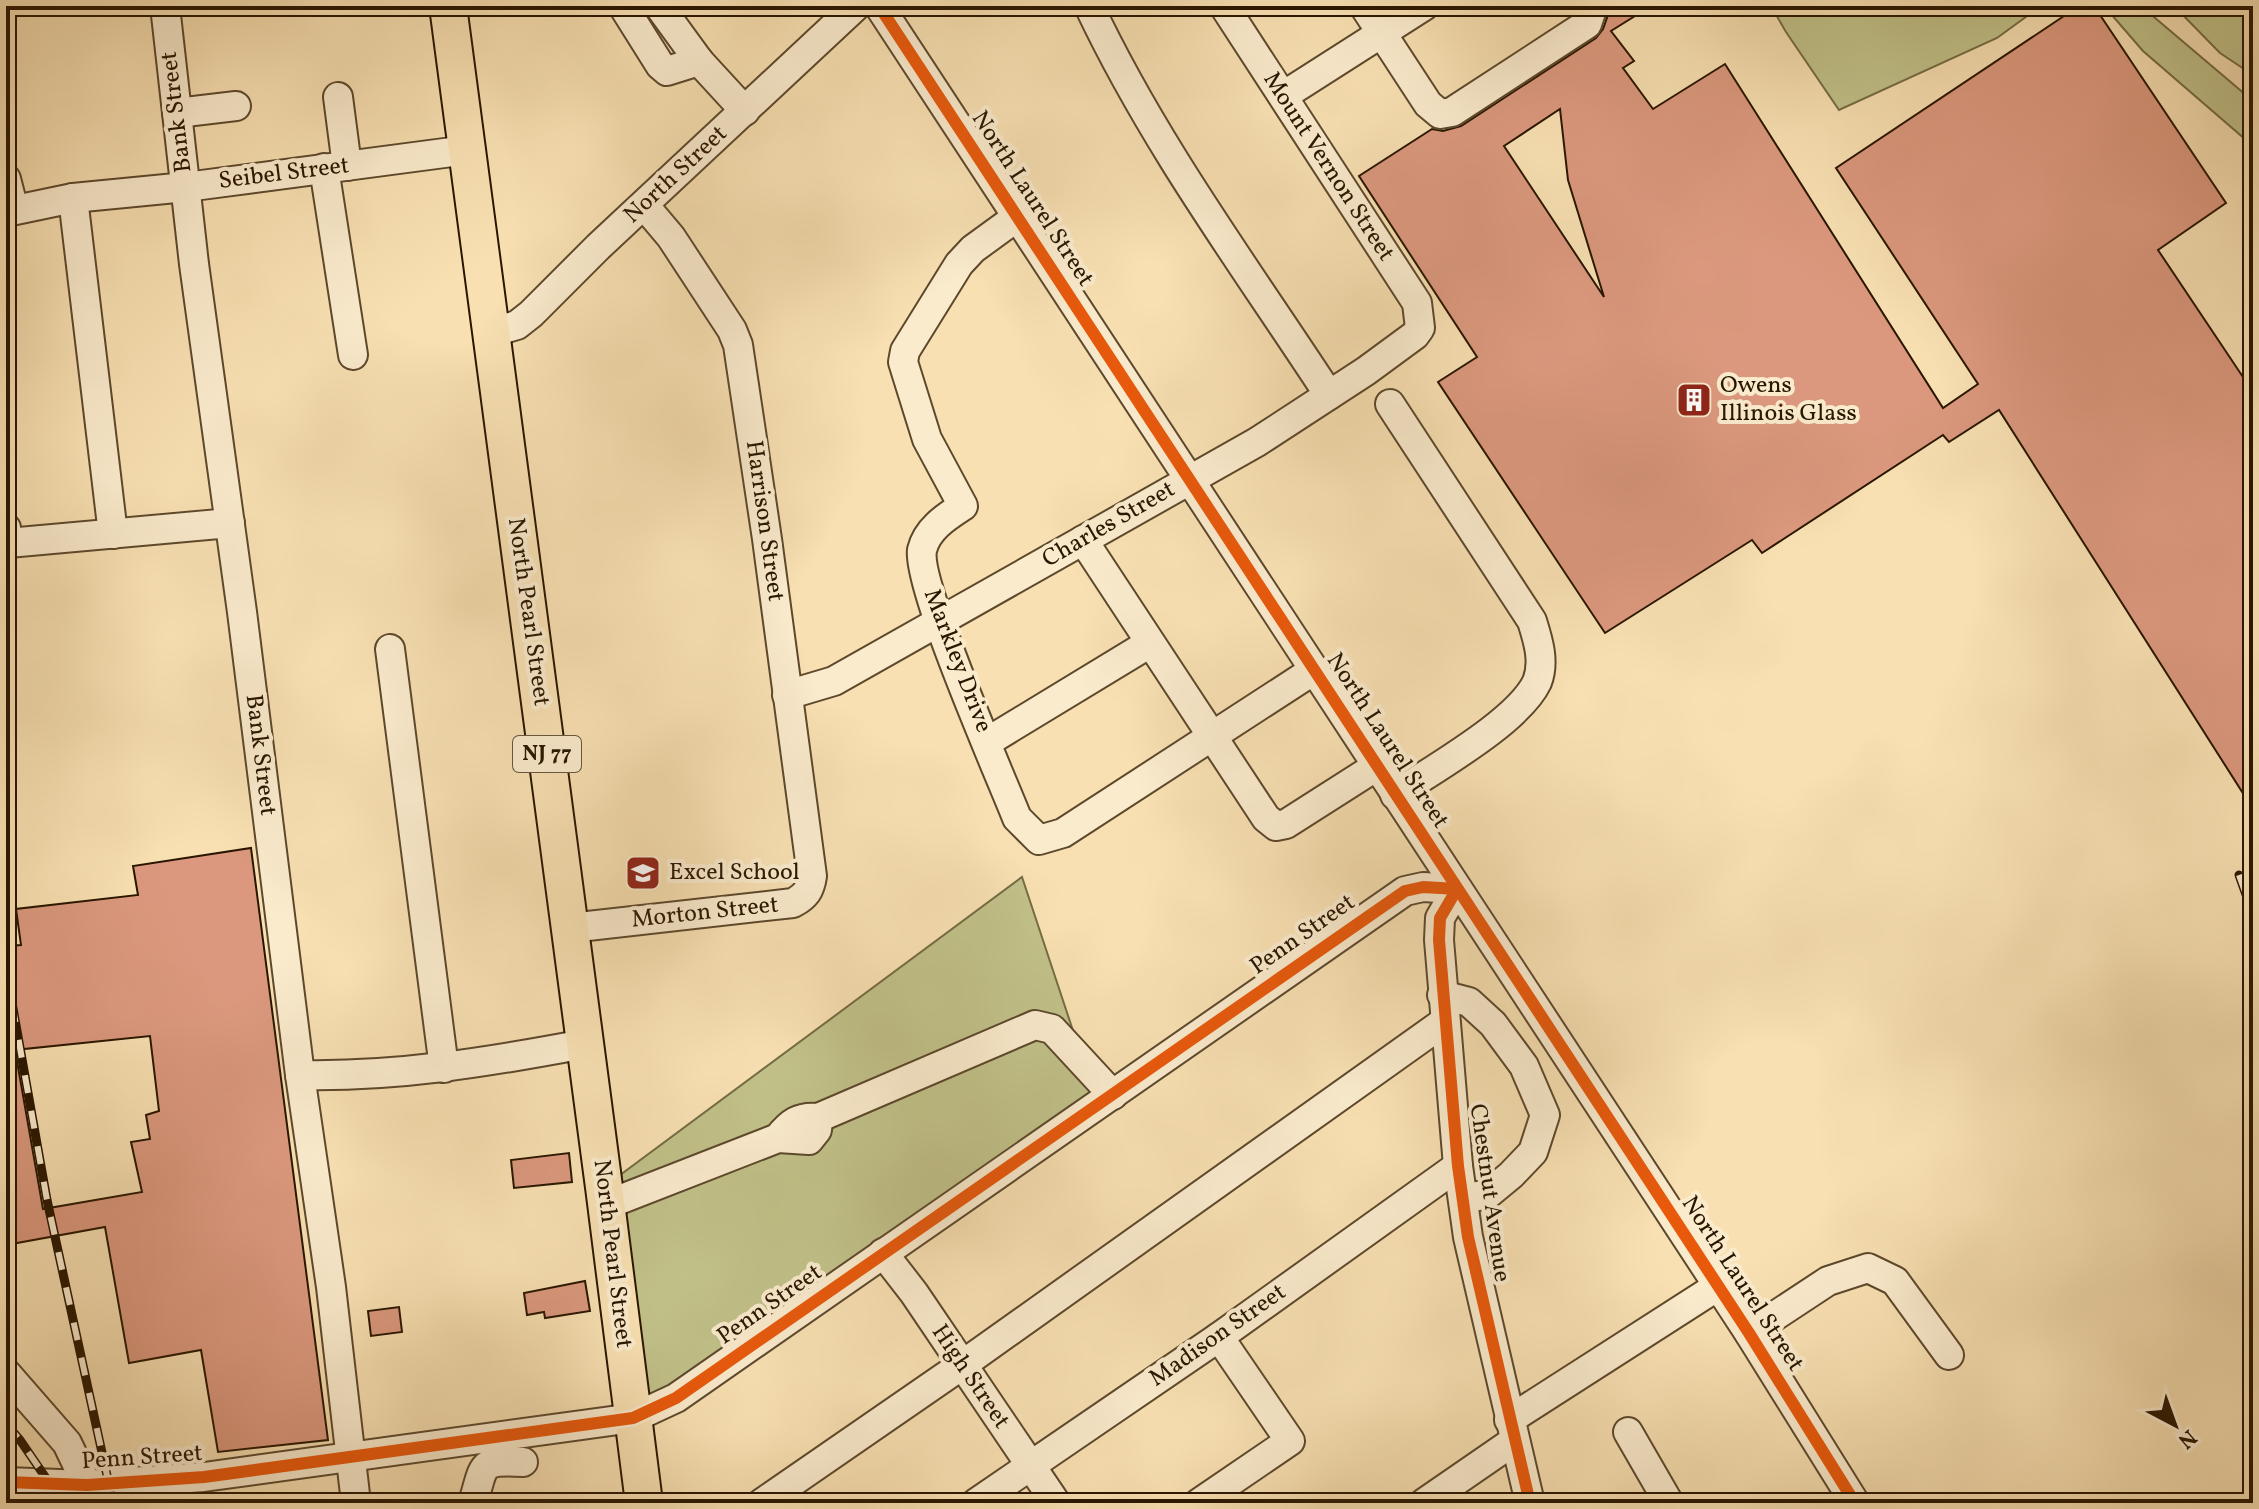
<svg xmlns="http://www.w3.org/2000/svg" width="2259" height="1509" font-family="Vollkorn,serif">
	<style>
		.green { fill: #c1c189; stroke: #756c44; stroke-width: 2 }
		.building { fill: #db987e; stroke: #291600; stroke-width: 2; fill-rule: evenodd }
		.lines { fill: none; stroke-linecap: round; stroke-linejoin: round }
		.minor-casing { stroke: #5d482c; stroke-width: 32 }
		.major-casing { stroke: #291600; stroke-width: 40 }
		.minor { stroke: #faebcd; stroke-width: 28 }
		.major { stroke: #f8e0b2; stroke-width: 36 }
		.rail-casing { stroke: #291600; stroke-width: 9 }
		.rail { stroke: #faebcd; stroke-width: 6; stroke-dasharray: 18; stroke-linecap: butt }
		.cycleway-casing { stroke: #faebcd; stroke-width: 17 }
		.cycleway { stroke: #e8590c; stroke-width: 12 }
		.labels { text-anchor: middle; dominant-baseline: central; stroke-width: 8; stroke-linejoin: round; paint-order: stroke }
		.shield { fill: #faebcd; stroke: #68563e; stroke-width: 2 }
		.shield-label { font-size: 22px; font-weight: bold; fill: #291600 }
		.street-label { font-size: 24px; fill: #291600; stroke: #faebcd }
		.poi-label { font-size: 24px; fill: #291600; stroke: #faebcd; text-anchor: start }
	</style>
	<rect width="100%" height="100%" fill="#f8e0b2"/>
	<filter id="stains"><feTurbulence type="fractalNoise" baseFrequency=".0025" numOctaves="4"/><feColorMatrix values="0 0 0 0 .2 0 0 0 0 .09 0 0 0 0 .02 0 0 0 .5 -.17"/></filter>
	<radialGradient id="worn" r=".72"><stop offset=".6" stop-color="#630" stop-opacity="0"/><stop offset="1" stop-color="#630" stop-opacity=".3"/></radialGradient>
	<g class="green">
		<polygon points="1771,6 2041,6 1997,38 1839,110 1786,32"/>
		<polygon points="2104,6 2141,6 2253,101 2253,146 2143,51"/>
		<polygon points="2174,6 2253,6 2253,75 2220,53"/>
		<polygon points="1022,877 1098,1106 633,1418 604,1187"/>
	</g>
	<g class="building">
		<path d="M1622,6H1651L1611,31L1634,61L1623,68L1653,109L1725,64L1943,408L1978,384L1836,168L2079,6H2094L2226,203L2158,250L2253,392V809L1999,410L1949,442L1943,435L1762,553L1752,540L1605,633L1438,382L1477,357L1359,176L1432,129L1443,131L1461,126L1596,38L1603,29L1608,15ZM1560,109L1568,180L1604,297L1504,146Z"/>
		<path d="M251,848L328,1440L218,1452L201,1350L129,1363L105,1227L6,1245V946L21,945L16,909L138,895L133,866ZM150,1036L159,1111L146,1115L150,1139L131,1142L142,1192L43,1209L15,1050Z"/>
		<polygon points="569,1153 572,1182 514,1188 511,1160"/>
		<polygon points="585,1281 590,1311 545,1318 544,1312 527,1315 524,1293"/>
		<polygon points="399,1307 402,1332 371,1336 368,1311"/>
	</g>
	<g class="lines">
		<defs>
			<g id="minor">
				<polyline points="165,6 194,264 242,612 300,1075 331,1287 356,1503"/>
				<polyline points="623,6 660,65 667,71 699,61"/>
				<polyline points="659,6 699,61 745,111"/>
				<polyline points="879,6 1749,1333 1855,1503"/>
				<path d="M1089,6C1154,144 1246,268 1329,395"/>
				<polyline points="1364,6 1428,104 1440,114 1452,112 1587,24 1593,6"/>
				<polyline points="1283,96 1424,6"/>
				<polyline points="338,97 347,166"/>
				<polyline points="177,113 236,106"/>
				<polyline points="324,168 353,355"/>
				<polyline points="6,179 14,210"/>
				<polyline points="73,198 113,534"/>
				<polyline points="6,212 73,198 186,187 467,150"/>
				<path d="M1017,217L973,249L959,264L905,351L903,362L927,439L963,506C946,517 927,529 922,550C916,584 1000,775 1017,818L1039,840L1063,833L1314,670"/>
				<polyline points="490,333 517,325 531,314 598,247 856,6"/>
				<path d="M1390,404L1532,621C1538,640 1545,662 1537,682C1518,722 1433,769 1395,795"/>
				<polyline points="6,528 8,543 230,523"/>
				<polyline points="1083,540 1266,818 1276,826 1286,824 1377,766"/>
				<polyline points="390,649 444,1068"/>
				<polyline points="787,695 834,681 1257,442 1366,371 1415,335 1420,328 1417,303 1224,6"/>
				<polyline points="987,742 1150,643"/>
				<path d="M570,928L793,903C806,896 810,890 812,876L767,539L738,345L732,330L671,237L644,205"/>
				<polyline points="1442,995 1469,1002 1493,1024 1524,1066 1545,1115 1533,1152 1511,1175 1488,1194 1463,1199"/>
				<path d="M300,1075C396,1077 489,1062 584,1044"/>
				<polyline points="818,1118 1035,1025 1052,1029 1113,1095"/>
				<path d="M606,1205L778,1138L809,1140L817,1130L818,1118C799,1116 790,1123 778,1138"/>
				<polyline points="883,1253 914,1293 1056,1503"/>
				<polyline points="1749,1333 1828,1281 1868,1268 1895,1281 1949,1355"/>
				<polyline points="6,1373 67,1443 87,1485"/>
				<polyline points="1509,1420 1718,1286"/>
				<polyline points="1628,1432 1669,1503"/>
				<polyline points="6,1482 87,1485 204,1477 633,1418 676,1398 1405,891 1423,887 1457,889 1440,918 1439,940 1458,1166 1468,1237 1530,1503"/>
				<path d="M473,1503C485,1463 479,1460 523,1462"/>
				<polyline points="762,1503 962,1365 1444,1022"/>
				<polyline points="976,1503 1219,1337 1458,1166"/>
				<polyline points="1199,1503 1290,1441 1219,1337"/>
				<polyline points="1424,1503 1514,1441"/>
			</g>
			<polyline id="major" points="448,6 604,1187 644,1503"/>
		</defs>
		<use href="#minor" class="minor-casing"/>
		<use href="#major" class="major-casing"/>
		<use href="#minor" class="minor"/>
		<use href="#major" class="major"/>
		<defs>
			<g id="rail">
				<polyline points="2239,875 2253,914"/>
				<polyline points="6,969 47,1200 113,1503"/>
				<polyline points="6,1424 20,1440 63,1503"/>
			</g>
		</defs>
		<use href="#rail" class="rail-casing"/>
		<use href="#rail" class="rail"/>
		<defs>
			<g id="cycleway">
				<polyline points="879,6 1749,1333 1855,1503"/>
				<polyline points="6,1482 87,1485 204,1477 633,1418 676,1398 1405,891 1423,887 1457,889 1440,918 1439,940 1458,1166 1468,1237 1530,1503"/>
			</g>
		</defs>
		<use href="#cycleway" class="cycleway-casing"/>
		<use href="#cycleway" class="cycleway"/>
	</g>
	<defs>
		<symbol id="building-square" viewBox="-11 -11 22 22"><rect x="-9" y="-9" width="18" height="18" rx="4" fill="#8f2418" stroke="#faebcd"/><path d="M-4-6H4V6H1V3H-1V6H-4ZM-2.5-4.3h1.7v1.8h-1.7ZM.8-4.3h1.7v1.8H.8ZM-2.5-1h1.7V.8h-1.7ZM.8-1h1.7V.8H.8Z" fill="#fff"/></symbol>
		<symbol id="school-square" viewBox="-11 -11 22 22"><rect x="-9" y="-9" width="18" height="18" rx="4" fill="#8f2418" stroke="#faebcd"/><path d="M0-5L7-2L0 1L-7-2ZM-4 1L0 2.5L4 1V4Q0 6-4 4Z" fill="#fff"/></symbol>
	</defs>
	<g fill-rule="evenodd">
		<use href="#building-square" x="1674" y="380" width="40" height="40"/>
		<use href="#school-square" x="623" y="853" width="40" height="40"/>
	</g>
	<g class="labels">
		<rect class="shield" x="513" y="736" width="68" height="36" rx="6"/>
		<g class="shield-label">
			<text x="547" y="754">NJ 77</text>
		</g>
		<g class="street-label">
			<text transform="translate(177 112) rotate(-97)">Bank Street</text>
			<text transform="translate(1328 167) rotate(57)">Mount Vernon Street</text>
			<text transform="translate(284 174) rotate(-7)">Seibel Street</text>
			<text transform="translate(676 175) rotate(-43)">North Street</text>
			<text transform="translate(1032 199) rotate(57)">North Laurel Street</text>
			<text transform="translate(764 521) rotate(82)">Harrison Street</text>
			<text transform="translate(1109 525) rotate(-30)">Charles Street</text>
			<text transform="translate(528 612) rotate(82)">North Pearl Street</text>
			<text transform="translate(957 661) rotate(69)">Markley Drive</text>
			<text transform="translate(1387 741) rotate(57)">North Laurel Street</text>
			<text transform="translate(260 755) rotate(83)">Bank Street</text>
			<text transform="translate(705 913) rotate(-6)">Morton Street</text>
			<text transform="translate(1303 935) rotate(-35)">Penn Street</text>
			<text transform="translate(1489 1193) rotate(82)">Chestnut Avenue</text>
			<text transform="translate(612 1254) rotate(83)">North Pearl Street</text>
			<text transform="translate(1742 1284) rotate(57)">North Laurel Street</text>
			<text transform="translate(770 1305) rotate(-35)">Penn Street</text>
			<text transform="translate(1218 1336) rotate(-35)">Madison Street</text>
			<text transform="translate(970 1377) rotate(56)">High Street</text>
			<text transform="translate(142 1458) rotate(-4)">Penn Street</text>
		</g>
		<g class="poi-label">
			<text x="1720" y="386">Owens<tspan x="1720" dy="28">Illinois Glass</tspan></text>
			<text x="669" y="873">Excel School</text>
		</g>
	</g>
	<rect width="2259" height="1509" fill="none" stroke="#f8e0b2" stroke-width="32"/>
	<rect x="8" y="8" width="2243" height="1493" fill="none" stroke="#291600" stroke-width="4"/>
	<rect x="16" y="16" width="2227" height="1477" fill="none" stroke="#291600" stroke-width="2"/>
	<g transform="translate(2175 1425) rotate(139)" stroke="#faebcd" stroke-width="6" paint-order="stroke">
	<path d="M0-6L14 30L0 20L-14 30Z" fill="#291600"/>
	<text y="-12" font-size="22" font-weight="bold" text-anchor="middle" fill="#291600">N</text>
	</g>
	<rect width="100%" height="100%" filter="url(#stains)"/>
	<rect width="100%" height="100%" fill="url(#worn)"/>
</svg>
